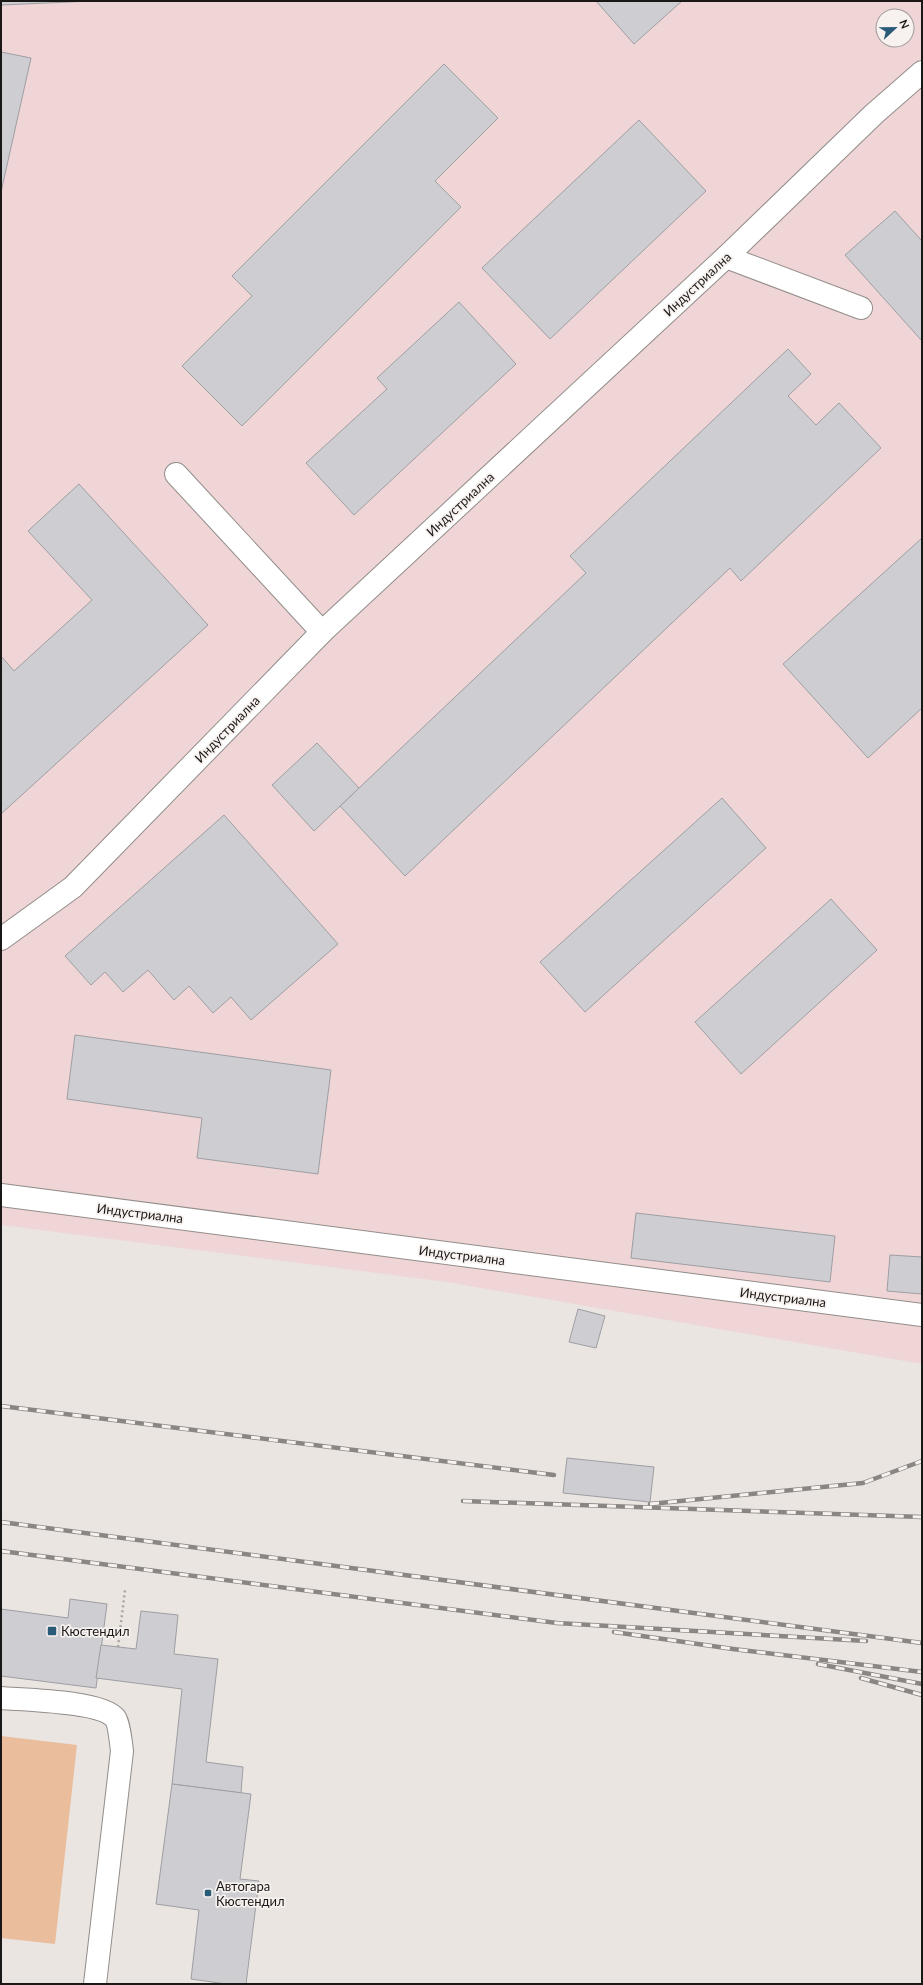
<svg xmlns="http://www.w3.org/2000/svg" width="923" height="1985" font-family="Lato,sans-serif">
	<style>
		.industrial { fill: #efd5d5; fill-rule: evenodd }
		.green { fill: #eabd9d }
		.building { fill: #cdcdd2; stroke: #9e9ea3 }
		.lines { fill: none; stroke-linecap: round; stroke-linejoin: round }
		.minor-casing { stroke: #928d8a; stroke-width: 24 }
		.path { stroke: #a9a5a2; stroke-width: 2.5; stroke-dasharray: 2 3; stroke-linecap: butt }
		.minor { stroke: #fff; stroke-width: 22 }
		.rail-casing { stroke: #898683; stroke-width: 4.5 }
		.rail { stroke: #f7f2ef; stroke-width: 3; stroke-dasharray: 9; stroke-linecap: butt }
		.poi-dot { fill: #295b79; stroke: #f7f2ef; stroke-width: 1.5 }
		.labels { text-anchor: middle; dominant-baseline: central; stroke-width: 3.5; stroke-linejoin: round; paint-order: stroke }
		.street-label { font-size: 13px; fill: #1a1817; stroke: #f7f2ef }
		.poi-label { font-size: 13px; fill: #1a1817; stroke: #f7f2ef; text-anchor: start }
	</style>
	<rect width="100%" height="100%" fill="#eae5e1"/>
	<path class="industrial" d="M1,1H922V1364L447,1282L1,1225ZM883,16H907V40H883Z"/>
	<polygon class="green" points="1,1736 77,1745 55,1944 1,1938"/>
	<g class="building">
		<polygon points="1,1 92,1 1,5"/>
		<polygon points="596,1 682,1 634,44"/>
		<polygon points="1,52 31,58 1,192"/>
		<polygon points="444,64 498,118 435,181 461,207 242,426 182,366 252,296 232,276"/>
		<polygon points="639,120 706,191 550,339 482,268"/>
		<polygon points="895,211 922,241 922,341 845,255"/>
		<polygon points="459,302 516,364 354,515 306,463 387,389 377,378"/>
		<polygon points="788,349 811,374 788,396 816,425 839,403 881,448 741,581 730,568 405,876 340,806 586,573 570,556"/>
		<polygon points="79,484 208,625 1,814 1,656 14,671 92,600 28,531"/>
		<polygon points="922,538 922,708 868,758 783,664"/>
		<polygon points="317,743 359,788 314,831 272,785"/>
		<polygon points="722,798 766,848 585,1012 540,962"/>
		<polygon points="224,815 338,944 251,1020 231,997 213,1013 189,986 174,1000 148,970 123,992 105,972 91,985 65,956"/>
		<polygon points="831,899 877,950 741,1074 695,1022"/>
		<polygon points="75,1035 331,1070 318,1174 197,1158 202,1118 67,1099"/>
		<polygon points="636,1213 835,1236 830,1282 631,1258"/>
		<polygon points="890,1255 922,1257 922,1294 887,1291"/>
		<polygon points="578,1309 605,1316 596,1348 569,1342"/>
		<polygon points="567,1458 654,1467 650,1502 563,1493"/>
		<polygon points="70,1599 107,1604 96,1688 1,1676 1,1609 68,1618"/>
		<polygon points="141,1611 178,1615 174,1654 218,1659 206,1762 243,1767 241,1793 172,1784 182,1689 96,1678 101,1645 136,1649"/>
		<polygon points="172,1784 251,1794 240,1879 259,1881 246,1984 226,1984 191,1979 199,1910 156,1904"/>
	</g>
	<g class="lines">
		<defs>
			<g id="minor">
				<polyline points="726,257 861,308"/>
				<polyline points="176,474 322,632"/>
				<polyline points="1,939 73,887 322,632 726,257 874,114 922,72"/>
				<polyline points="1,1195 922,1315"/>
				<path d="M1,1698C25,1700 101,1701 115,1718C119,1723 121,1743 122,1751L95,1984"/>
			</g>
		</defs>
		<use href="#minor" class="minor-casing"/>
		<polyline class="path" points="118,1647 125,1590"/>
		<use href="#minor" class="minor"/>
		<defs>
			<g id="rail">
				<polyline points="1,1406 554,1475"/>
				<polyline points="463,1501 922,1517"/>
				<polyline points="650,1504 863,1483 922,1461"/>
				<polyline points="1,1522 922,1643"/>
				<polyline points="1,1551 557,1623 866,1641"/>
				<polyline points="614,1632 733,1649 922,1672"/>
				<polyline points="818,1664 922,1684"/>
				<polyline points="861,1678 922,1695"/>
			</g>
		</defs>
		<use href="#rail" class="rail-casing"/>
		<use href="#rail" class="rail"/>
	</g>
	<g class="poi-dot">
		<rect x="47" y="1626" width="10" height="10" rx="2"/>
		<rect x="204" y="1889" width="8" height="8" rx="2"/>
	</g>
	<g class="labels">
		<g class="street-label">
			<text transform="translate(697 284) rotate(-43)">Индустриална</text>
			<text transform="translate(460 504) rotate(-43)">Индустриална</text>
			<text transform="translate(227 729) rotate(-46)">Индустриална</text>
			<text transform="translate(140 1213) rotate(7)">Индустриална</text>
			<text transform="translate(462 1255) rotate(7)">Индустриална</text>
			<text transform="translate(783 1297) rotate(7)">Индустриална</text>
		</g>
		<g class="poi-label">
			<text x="61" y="1631">Кюстендил</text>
			<text x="216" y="1886">Автогара<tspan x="216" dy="15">Кюстендил</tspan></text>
		</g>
	</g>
	<rect width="923" height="1985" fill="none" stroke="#1a1817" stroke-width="4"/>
	<g transform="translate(895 28) rotate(68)"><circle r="19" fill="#f7f2ef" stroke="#9f9b99"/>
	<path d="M0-3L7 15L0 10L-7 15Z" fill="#295b79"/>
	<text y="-6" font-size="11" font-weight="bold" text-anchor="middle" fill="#1a1817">N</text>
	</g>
</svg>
